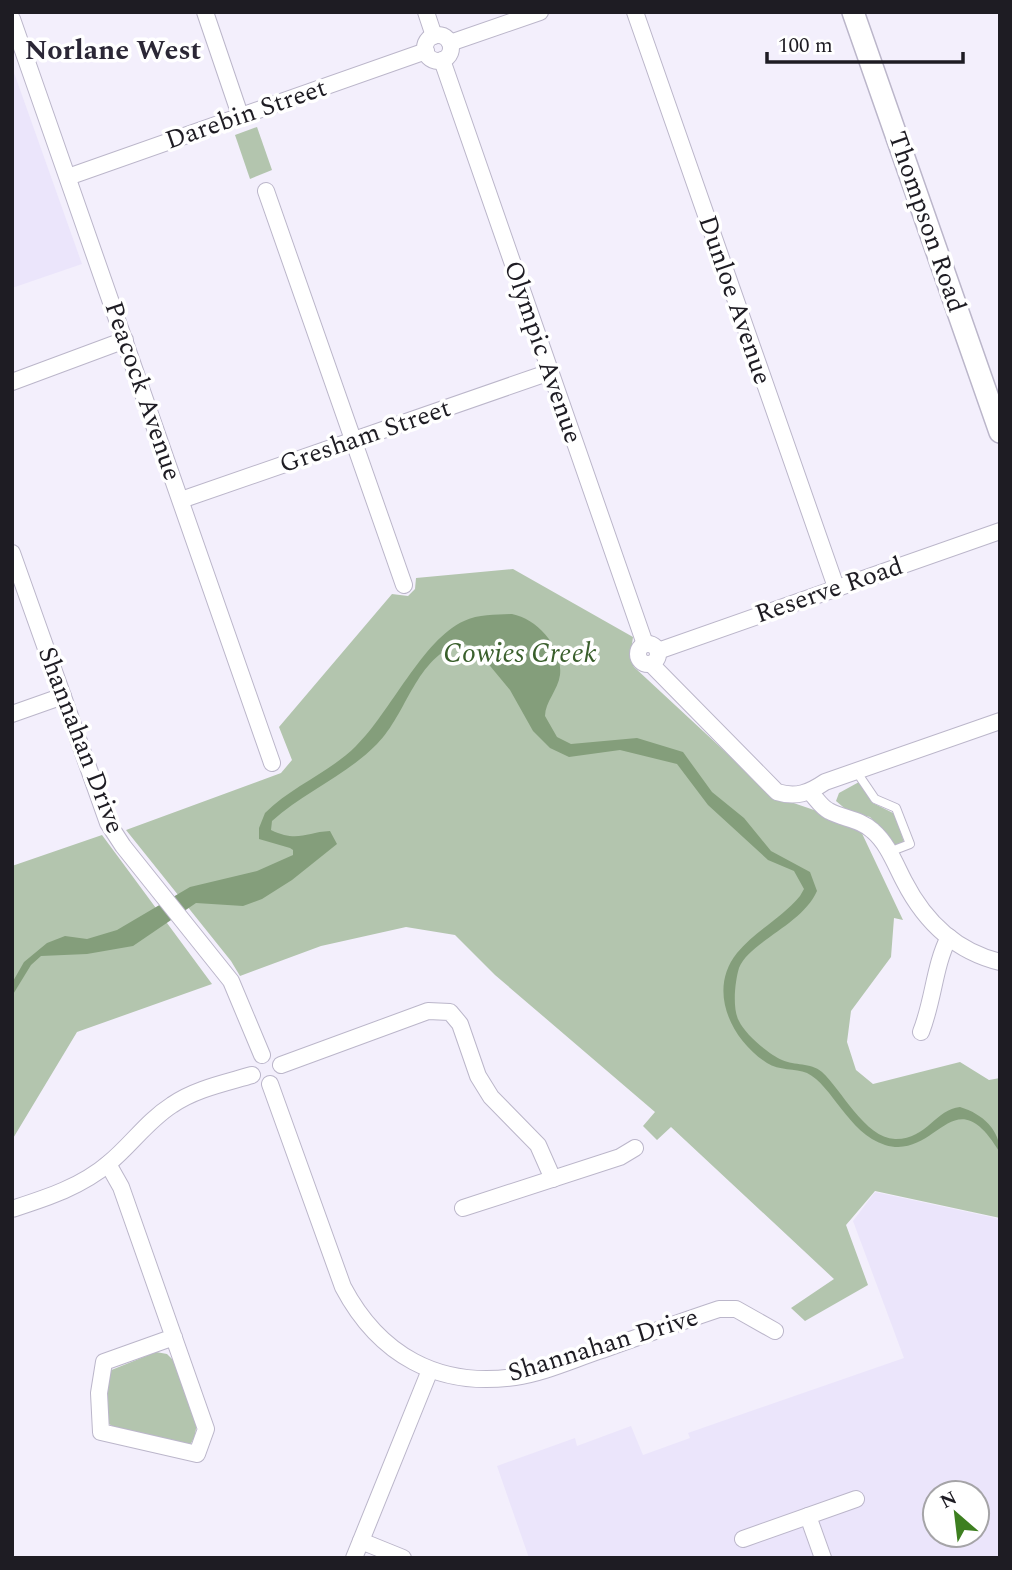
<svg xmlns="http://www.w3.org/2000/svg" width="1012" height="1570" font-family="Spectral,serif">
	<style>
		.built { fill: #ebe5fb; fill-rule: evenodd }
		.green { fill: #b3c5ae }
		.water { fill: #849e7b }
		.lines { fill: none; stroke-linecap: round; stroke-linejoin: round }
		.service-casing { stroke: #bbb6ca; stroke-width: 10 }
		.minor-casing { stroke: #bbb6ca; stroke-width: 18 }
		.secondary-casing { stroke: #bbb6ca; stroke-width: 24 }
		.service { stroke: #fff; stroke-width: 8 }
		.minor { stroke: #fff; stroke-width: 16 }
		.secondary { stroke: #fff; stroke-width: 21 }
		.labels { text-anchor: middle; dominant-baseline: central; stroke-width: 7; stroke-linejoin: round; paint-order: stroke }
		.street-label { font-size: 26px; fill: #1e1c23; stroke: #fff }
		.neighbourhood-label { font-size: 28px; font-weight: bold; fill: #2b2736; stroke: #fff }
		.water-label { font-size: 28px; font-style: italic; fill: #3a5f2c; stroke: #fff }
	</style>
	<rect width="100%" height="100%" fill="#f3effc"/>
	<g class="built">
		<polygon points="12,67 82,264 12,288"/>
		<path d="M875,1192L1000,1219V1558H529L497,1466L575,1438L577,1446L631,1426L643,1455L690,1438L688,1433L904,1358L853,1221ZM935,1493H977V1535H935Z"/>
	</g>
	<g class="green">
		<polygon points="257,127 272,170 250,179 235,135"/>
		<polygon points="513,569 633,637 630,658 634,667 773,796 858,825 903,920 894,918 891,957 851,1011 847,1042 856,1070 873,1084 960,1062 989,1080 1000,1078 1000,1218 875,1191 846,1225 868,1285 805,1321 791,1308 834,1279 671,1127 657,1140 643,1126 655,1112 495,975 455,935 406,927 321,946 240,976 231,961 126,830 281,773 292,760 279,727 392,594 408,596 415,589 416,578"/>
		<polygon points="859,782 873,803 895,814 904,842 896,846 870,817 849,812 836,801 839,793"/>
		<polygon points="102,835 212,984 77,1032 12,1140 12,866"/>
		<path d="M156,1352L167,1354L175,1362C184,1387 209,1426 188,1447L116,1429L108,1423L105,1380L109,1371Z"/>
	</g>
	<path class="water" d="M512,614C538,619 563,648 560,675C558,690 545,702 545,716L557,737L571,744L637,738L683,752L712,792L744,818L771,851L810,872L817,891C802,925 749,942 739,968C735,981 732,1009 739,1021C745,1034 768,1054 782,1060C795,1066 810,1062 822,1072C841,1089 865,1138 895,1139C926,1140 936,1109 960,1107C983,1114 1000,1130 1000,1153C953,1074 938,1161 885,1145C848,1133 832,1085 807,1073C795,1068 779,1071 767,1063C731,1040 707,990 737,953C755,931 782,918 800,896L804,889L794,871L768,860L708,805L677,764L620,750L569,757L550,748L533,731L510,690L476,649L462,643C415,657 408,713 377,744C347,775 304,792 272,821L271,830C298,843 306,832 330,831L337,844L292,880L262,899L243,906L196,903L133,946L87,954L41,956L31,965L12,996V983L24,962L47,943L65,936L87,939L117,930L190,887L257,871L293,855V850L290,848L259,839V828L265,813C292,786 329,773 356,746C390,713 423,639 464,621C479,614 497,615 512,614Z"/>
	<g class="lines">
		<defs>
			<polyline id="service" points="856,771 875,799 896,808 910,844 889,852"/>
			<g id="minor">
				<polyline points="205,12 240,115"/>
				<polyline points="426,12 434,36"/>
				<polyline points="635,12 836,587"/>
				<polyline points="12,19 272,763"/>
				<circle cx="438" cy="48" r="13"/>
				<polyline points="450,43 540,12"/>
				<polyline points="442,60 645,644"/>
				<polyline points="68,177 426,51"/>
				<polyline points="266,191 404,585"/>
				<polyline points="12,382 125,340"/>
				<polyline points="181,500 550,372"/>
				<polyline points="12,553 108,823 123,846 231,981 262,1055"/>
				<circle cx="648" cy="654" r="10"/>
				<polyline points="658,651 1000,531"/>
				<path d="M651,664L777,792C796,798 809,793 825,782L1000,721"/>
				<polyline points="12,714 63,696"/>
				<path d="M810,792C816,798 821,807 829,811C844,819 860,819 873,831C888,844 895,864 904,881C925,922 955,951 1000,962"/>
				<path d="M921,1032C934,999 934,966 949,937"/>
				<polyline points="281,1065 428,1011 450,1012 460,1024 478,1076 491,1097 538,1145 553,1179"/>
				<path d="M270,1084L343,1287C379,1355 438,1388 515,1377C544,1373 574,1359 602,1350C641,1336 680,1322 719,1309H736L775,1331"/>
				<polyline points="108,1164 121,1187 206,1429 197,1454 101,1432 99,1393 104,1362 174,1337"/>
				<polyline points="463,1208 620,1157 635,1148"/>
				<path d="M12,1209C46,1198 81,1187 109,1163C131,1145 147,1121 172,1105C195,1089 225,1083 252,1075"/>
				<polyline points="808,1516 823,1558"/>
				<polyline points="743,1539 856,1499"/>
				<polyline points="361,1541 403,1558"/>
				<polyline points="354,1558 430,1370"/>
			</g>
			<polyline id="secondary" points="853,12 1000,432"/>
		</defs>
		<use href="#service" class="service-casing"/>
		<use href="#minor" class="minor-casing"/>
		<use href="#secondary" class="secondary-casing"/>
		<use href="#service" class="service"/>
		<use href="#minor" class="minor"/>
		<use href="#secondary" class="secondary"/>
	</g>
	<g class="labels">
		<g class="street-label">
			<text transform="translate(246 114) rotate(-19)">Darebin Street</text>
			<text transform="translate(927 222) rotate(71)">Thompson Road</text>
			<text transform="translate(735 300) rotate(71)">Dunloe Avenue</text>
			<text transform="translate(543 352) rotate(71)">Olympic Avenue</text>
			<text transform="translate(143 391) rotate(71)">Peacock Avenue</text>
			<text transform="translate(365 436) rotate(-19)">Gresham Street</text>
			<text transform="translate(829 590) rotate(-19)">Reserve Road</text>
			<text transform="translate(81 740) rotate(69)">Shannahan Drive</text>
			<text transform="translate(603 1345) rotate(-17)">Shannahan Drive</text>
		</g>
		<g class="neighbourhood-label">
			<text x="113" y="50">Norlane West</text>
		</g>
		<g class="water-label">
			<text x="520" y="653">Cowies Creek</text>
		</g>
	</g>
	<rect width="1012" height="1570" fill="none" stroke="#1e1c23" stroke-width="28"/>
	<g transform="translate(956 1514) rotate(332)"><circle r="33" fill="#ffffff" stroke="#a5a4a7" stroke-width="2"/>
	<path d="M0-5L12 26L0 18L-12 26Z" fill="#3d7f20"/>
	<text y="-10" font-size="19" font-weight="bold" text-anchor="middle" fill="#1e1c23">N</text>
	</g>
	<path d="M767 52v10h196v-10" fill="none" stroke="#1e1c23" stroke-width="3.5"/>
	<text x="778" y="52" font-size="21" fill="#1e1c23" stroke="#ffffff" stroke-width="5" paint-order="stroke">100 m</text>
</svg>
